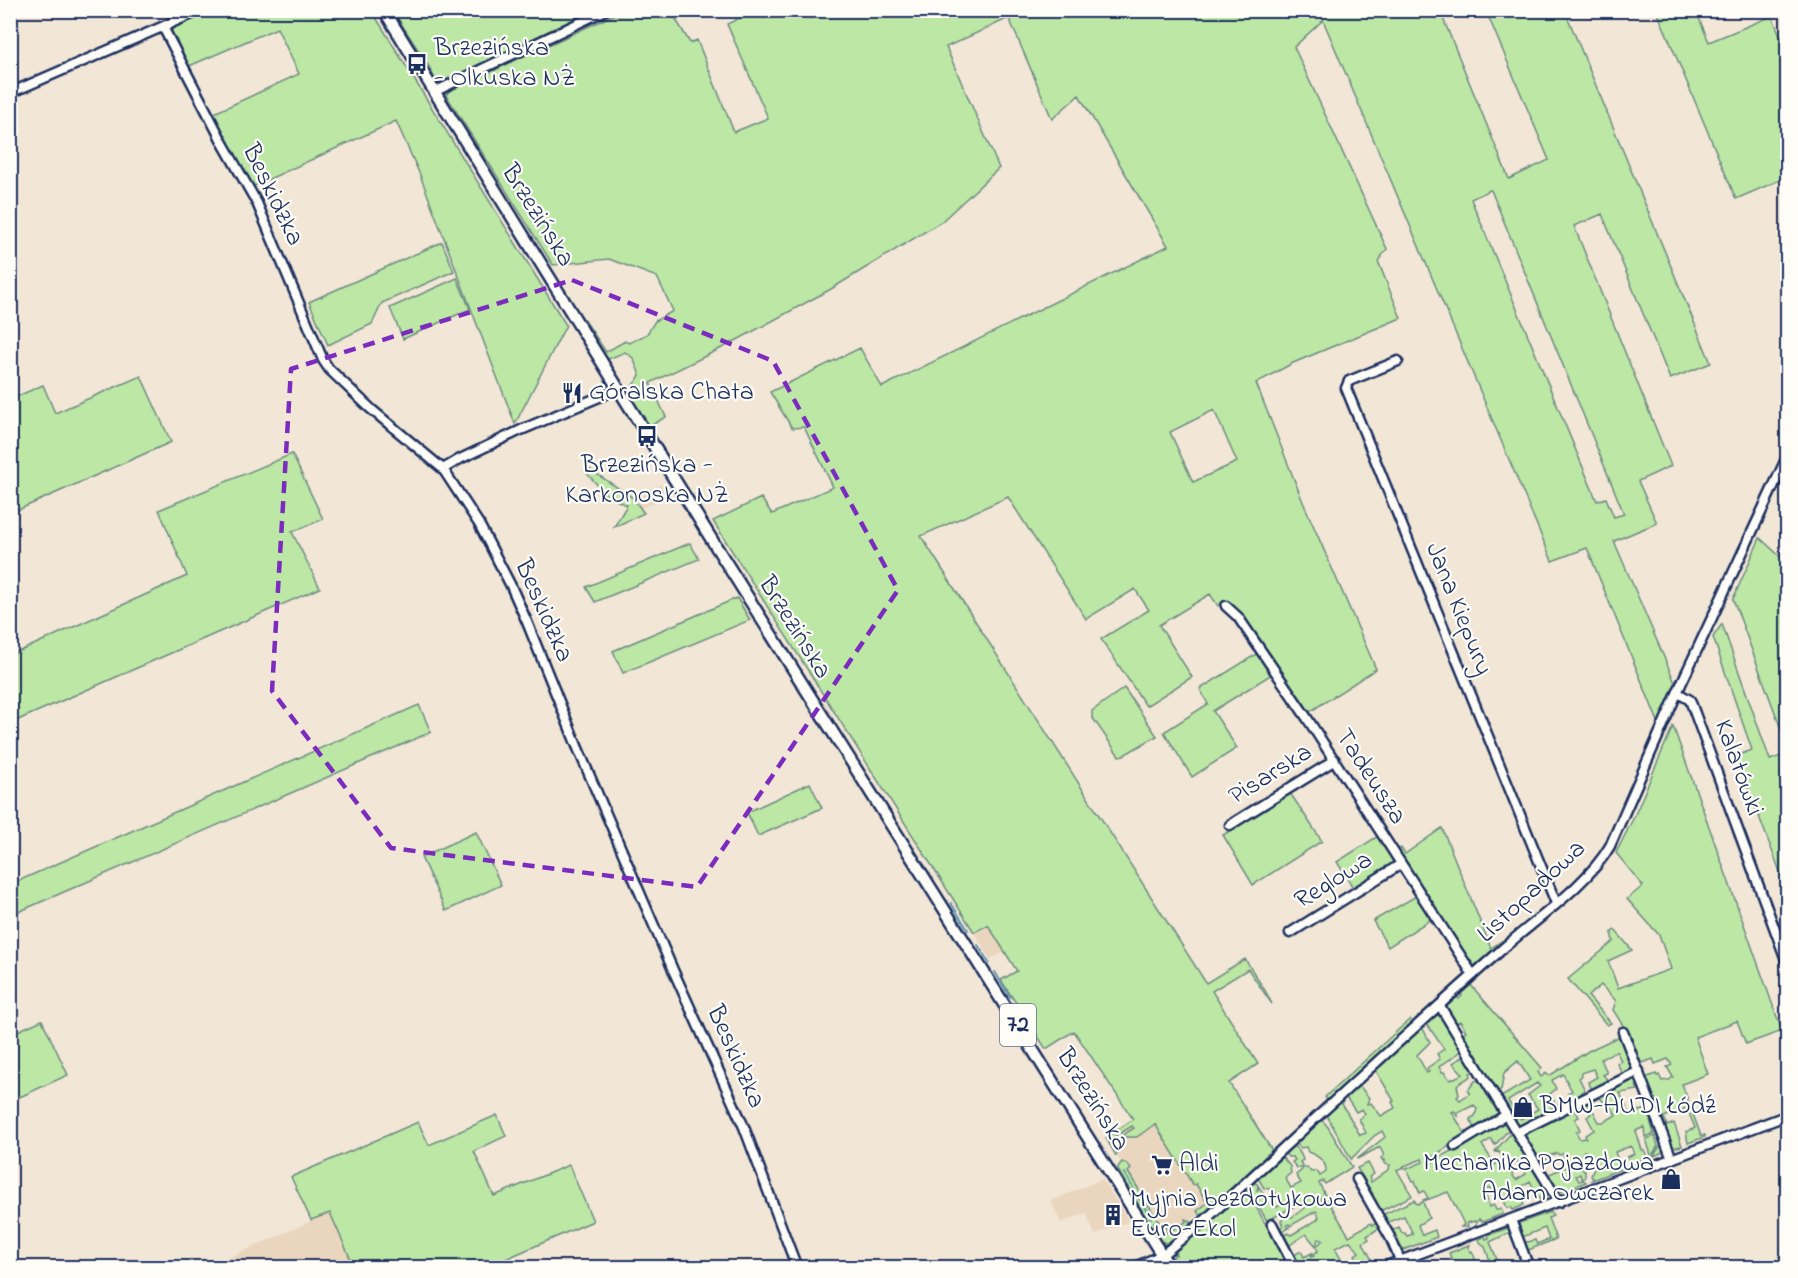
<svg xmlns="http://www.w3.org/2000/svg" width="1798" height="1278" font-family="'Indie Flower',sans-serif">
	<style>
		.built { fill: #ead6bf }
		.green { fill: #bce7a4; stroke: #6c8b81; stroke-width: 1.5; fill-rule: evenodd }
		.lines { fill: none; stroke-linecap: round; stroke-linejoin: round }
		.stream { stroke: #5c93b0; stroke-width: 2 }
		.minor-casing { stroke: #1b2f5e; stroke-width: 13 }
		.major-casing { stroke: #1b2f5e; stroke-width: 15 }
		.minor { stroke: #fdfcf7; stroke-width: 8 }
		.major { stroke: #fdfcf7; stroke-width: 10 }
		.marked { fill: none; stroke: #7b2cbf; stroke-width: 4.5; stroke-dasharray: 12 8; stroke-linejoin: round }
		.labels { text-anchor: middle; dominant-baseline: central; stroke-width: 4.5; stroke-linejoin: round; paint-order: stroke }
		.shield { fill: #fdfcf7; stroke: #5f6c8c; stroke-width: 1.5 }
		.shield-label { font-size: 24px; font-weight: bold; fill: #1b2f5e }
		.poi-label { font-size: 26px; fill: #1b2f5e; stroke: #fdfcf7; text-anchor: start }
		.street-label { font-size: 26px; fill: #1b2f5e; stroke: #fdfcf7 }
	</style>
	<rect width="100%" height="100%" fill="#f2e6d6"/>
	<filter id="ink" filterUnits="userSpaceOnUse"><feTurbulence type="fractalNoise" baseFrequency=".0167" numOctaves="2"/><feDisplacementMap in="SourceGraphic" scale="12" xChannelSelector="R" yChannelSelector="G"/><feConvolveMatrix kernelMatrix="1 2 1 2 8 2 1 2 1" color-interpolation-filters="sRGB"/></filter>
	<g filter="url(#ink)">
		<g class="built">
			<polygon points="664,483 671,496 641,508 632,497"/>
			<polygon points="988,925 1005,952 990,959 974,932"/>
			<polygon points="1152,1111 1210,1205 1168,1239 1107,1139"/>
			<polygon points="1102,1179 1129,1221 1095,1235 1086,1213 1061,1223 1051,1201"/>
			<polygon points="330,1213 351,1260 334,1267 205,1268"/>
		</g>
		<g class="green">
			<polygon points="593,10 594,12 507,51 438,86 430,68 393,11"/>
			<polygon points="213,11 372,11 566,325 515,424 420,175 396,121 254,186 251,185 212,114 299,74 277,28 187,67 171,33 173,28"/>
			<path d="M622,11H671L690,43L697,40L734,132L768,118L727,24L755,11H1440L1509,179L1549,160L1486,11H1565L1711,363L1670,379L1602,214L1574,226L1671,466L1638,481L1657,523L1614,541L1676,685L1659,724L1587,548L1552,561L1323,20L1294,47L1387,249L1378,261L1401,318L1293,363L1256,383L1303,502L1376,669L1305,715L1225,604L1218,606L1210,594L1159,625L1192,677L1146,706L1101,639L1149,610L1135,589L1086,619L1008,497L921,536L1206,983L1245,959L1266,992L1272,1004L1248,969L1212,991L1258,1064L1229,1083L1273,1152L1206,1215L1201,1216L1197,1211L1207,1203L1196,1184L1193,1185L1155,1124L1137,1137H1124L1123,1135L1134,1128L1132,1126L1109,1140L1115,1150L1118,1152L1116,1156L1106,1138L1133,1119L1074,1031L1046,1049L1001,980L1017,971L988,925L974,932L713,521L761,498L772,514L833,487L804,427L792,428L770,392L860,348L882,387L1168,246L1079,95L1052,119L1009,18L946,47L999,168L941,222L831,289L728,345L650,383L666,417L648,427L633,405L635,404C625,384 633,390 640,375L633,358L625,352L606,360L582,321L584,319L606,352L625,341L629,343L647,334L655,321L673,311L657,277L609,259L553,265L446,95L449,91ZM1490,190H1491L1624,514L1614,517L1606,498L1597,501L1471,199ZM1214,410L1237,462L1193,482L1170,432Z"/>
			<polygon points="1657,11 1696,11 1709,42 1772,16 1787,52 1787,177 1736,199"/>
			<polygon points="442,242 454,271 382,303 372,324 328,345 309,302"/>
			<polygon points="457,278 470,309 403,339 390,308"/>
			<polygon points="141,376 171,442 11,513 11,399 43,385 55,413"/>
			<polygon points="292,454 323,519 292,532 320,588 11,723 11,655 187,576 159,510"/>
			<polygon points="589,469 632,497 644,513 614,527 627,505 607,496 585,471"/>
			<polygon points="1760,538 1785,561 1787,567 1787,745 1733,599"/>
			<polygon points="690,543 699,559 595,602 586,587"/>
			<polygon points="737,598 750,620 623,673 613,651"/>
			<polygon points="1722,624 1770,760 1787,754 1787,890 1736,756 1752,750 1713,637"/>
			<polygon points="1258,653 1272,674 1213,711 1237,748 1192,777 1164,732 1208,704 1200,689"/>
			<polygon points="1124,688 1157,736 1124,755 1119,756 1092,717 1092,711"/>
			<polygon points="419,705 431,732 11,915 11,884"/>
			<polygon points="1673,726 1782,1031 1746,1044 1737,1021 1695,1037 1708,1074 1682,1084 1701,1136 1705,1135 1705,1137 1688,1143 1686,1132 1695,1128 1687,1108 1664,1117 1667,1126 1674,1123 1682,1146 1671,1148 1645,1078 1656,1074 1657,1076 1659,1075 1662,1081 1669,1080 1673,1077 1667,1067 1672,1065 1668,1059 1655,1064 1653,1059 1640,1064 1626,1030 1613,1010 1616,1001 1601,985 1588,996 1611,1023 1607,1025 1568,979 1614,941 1612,938 1612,932 1615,930 1632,950 1608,961 1618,988 1671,969 1659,935 1627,899 1643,886 1616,853 1634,817"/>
			<polygon points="810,783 822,808 758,836 747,812"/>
			<polygon points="1290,793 1322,841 1253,885 1223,835"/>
			<polygon points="1442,828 1491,948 1506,938 1474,967 1398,855 1398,850 1401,848 1405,854"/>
			<polygon points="476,832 501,885 446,911 421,857"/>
			<polygon points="1378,836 1393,861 1389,866 1354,889 1337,862"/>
			<polygon points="1418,895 1433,918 1388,947 1373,921"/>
			<polygon points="1483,970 1484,972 1470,984 1542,1068 1538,1072 1541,1077 1546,1073 1549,1076 1590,1050 1622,1035 1632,1069 1623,1075 1617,1063 1621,1061 1616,1051 1601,1059 1607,1073 1603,1075 1610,1082 1593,1091 1588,1082 1597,1077 1593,1069 1581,1073 1582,1076 1579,1078 1585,1090 1582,1092 1584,1095 1571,1104 1568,1093 1572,1091 1563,1074 1552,1080 1556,1089 1550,1094 1556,1105 1562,1102 1562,1107 1518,1128 1514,1122 1518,1116 1521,1119 1538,1109 1528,1095 1540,1086 1537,1083 1508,1101 1515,1111 1508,1113 1500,1099 1501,1097 1530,1080 1518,1061 1504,1073 1501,1090 1495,1092 1462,1034 1466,1031 1460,1021 1455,1024 1445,1009 1447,1003 1455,995 1459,999 1462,996 1459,992"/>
			<polygon points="1434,1015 1439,1015 1443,1018 1463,1050 1439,1067 1442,1072 1444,1072 1450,1080 1463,1074 1453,1063 1466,1055 1475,1070 1470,1073 1471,1076 1457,1085 1459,1095 1457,1097 1460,1100 1470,1093 1468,1090 1475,1081 1481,1079 1502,1114 1477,1128 1474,1126 1470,1119 1475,1116 1477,1109 1474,1105 1458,1113 1458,1116 1454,1111 1452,1112 1464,1132 1466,1131 1468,1134 1429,1159 1430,1163 1506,1119 1511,1127 1495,1145 1491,1139 1482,1145 1495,1165 1504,1159 1498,1151 1496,1152 1495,1151 1513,1131 1528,1154 1508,1168 1516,1180 1526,1174 1524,1170 1534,1164 1552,1194 1540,1200 1530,1181 1516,1190 1524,1205 1513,1210 1511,1207 1507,1208 1501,1193 1494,1194 1490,1188 1485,1190 1489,1207 1494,1205 1496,1210 1501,1208 1503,1214 1482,1222 1479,1219 1476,1224 1475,1221 1467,1223 1468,1227 1461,1227 1464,1224 1448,1192 1424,1201 1423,1200 1428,1198 1424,1191 1420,1193 1415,1181 1413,1181 1406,1169 1423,1162 1422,1159 1404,1166 1405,1169 1403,1167 1397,1170 1412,1196 1380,1211 1371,1197 1373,1194 1357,1168 1368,1163 1374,1174 1369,1177 1371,1182 1389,1169 1390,1165 1385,1164 1385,1160 1383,1161 1381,1158 1384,1156 1380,1147 1357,1159 1385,1137 1382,1131 1374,1136 1351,1159 1326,1114 1341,1101 1343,1101 1342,1104 1360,1135 1366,1133 1359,1119 1365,1114 1362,1109 1356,1112 1345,1096 1359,1085 1369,1098 1367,1104 1371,1103 1381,1116 1395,1108 1392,1102 1394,1101 1375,1069 1422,1027 1430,1042 1417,1055 1427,1073 1429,1072 1427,1068 1440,1059 1437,1054 1444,1049 1427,1024"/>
			<polygon points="1410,1019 1413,1023 1329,1102 1325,1097"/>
			<polygon points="42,1020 68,1075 11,1101 11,1034"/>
			<path d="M1633,1077L1640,1083L1636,1086L1638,1090L1620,1093L1629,1113C1638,1110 1641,1112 1650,1108L1665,1151L1652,1157L1651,1155L1646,1139L1655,1136L1658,1146L1653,1154L1654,1155L1661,1145L1650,1120L1654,1134L1645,1137L1644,1127L1636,1131L1642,1150H1644L1648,1159H1642L1631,1165L1627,1157L1634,1154L1631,1146L1615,1152L1621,1169L1592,1180L1593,1178L1591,1176L1595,1165L1593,1164L1591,1154L1584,1151L1580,1158L1583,1170H1585V1178L1582,1179L1580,1174L1576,1176L1579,1181L1583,1180L1586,1182L1558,1192L1547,1175L1568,1166L1563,1154L1559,1155L1557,1153L1546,1157L1547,1160L1540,1164L1523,1137V1132L1570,1109L1572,1112L1575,1110L1579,1117L1575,1119L1580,1130L1576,1132L1580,1139L1586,1138L1585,1135L1594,1130L1587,1117L1591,1114L1585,1105L1589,1103L1599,1122H1604L1616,1115L1609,1103L1605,1105L1600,1097L1593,1101L1591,1097Z"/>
			<polygon points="497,1115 506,1136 474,1151 494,1196 569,1165 593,1221 487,1267 350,1267 346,1263 351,1260 330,1213 311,1220 291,1177 418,1122 429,1145"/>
			<path d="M1321,1119L1328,1127L1352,1167L1325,1184L1323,1181L1319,1183L1325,1195L1320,1198L1322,1201L1327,1199L1349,1236L1371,1223L1372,1225L1378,1223L1381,1227L1367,1236L1369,1239L1363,1243L1373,1262L1361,1266L1355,1255L1359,1252L1350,1241L1335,1248L1345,1267H1324L1320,1260L1311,1264L1308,1260L1297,1267L1292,1256L1301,1251L1304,1257L1312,1253L1311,1257L1314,1256L1313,1254L1318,1251L1316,1247L1323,1240L1318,1239L1316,1246L1306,1234L1287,1247L1282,1236L1288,1233L1291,1235L1317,1220L1319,1217L1316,1211L1290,1226L1289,1224L1287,1225L1289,1228L1280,1233L1283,1226L1281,1221L1286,1217H1292L1305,1208L1302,1202L1267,1221L1249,1190V1187L1255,1182L1258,1185L1257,1191L1259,1187L1263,1193L1261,1197L1262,1198L1265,1197L1272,1206L1275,1205L1277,1207L1283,1203L1275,1192L1273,1193L1270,1189L1264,1188L1258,1178L1282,1157L1290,1166L1291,1173L1285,1178L1291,1188L1301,1183L1296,1175L1302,1170V1168H1297L1292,1162L1295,1160L1293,1157H1288L1285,1153L1292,1146C1297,1147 1302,1155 1303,1160L1300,1162L1304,1168L1307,1167L1311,1172L1317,1171L1320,1176L1326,1172C1327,1161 1316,1155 1308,1152L1306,1147L1300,1148L1296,1142Z"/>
			<path d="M1122,1162L1127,1164L1131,1169L1128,1172L1162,1227L1167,1225L1166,1233L1169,1226L1172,1230L1186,1222L1185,1219L1191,1221C1189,1230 1175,1239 1167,1244L1162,1241L1165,1246L1161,1244L1118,1170V1167Z"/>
			<polygon points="1245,1191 1248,1192 1266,1225 1270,1227 1291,1267 1252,1266 1179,1267 1173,1257 1174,1254 1176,1255 1175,1252"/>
			<polygon points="1414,1200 1417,1204 1423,1202 1429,1218 1418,1225 1422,1235 1435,1230 1437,1237 1403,1250 1391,1231 1399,1227 1402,1233 1405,1233 1407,1236 1413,1234 1404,1216 1388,1222 1384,1214"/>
			<polygon points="1551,1212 1553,1216 1548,1218 1556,1239 1526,1251 1523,1241 1528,1242 1535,1240 1537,1244 1549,1239 1545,1228 1522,1237 1519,1223"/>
			<polygon points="1508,1228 1511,1232 1490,1242 1500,1267 1455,1267 1449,1253 1471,1244 1468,1246 1470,1252 1472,1251 1476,1261 1478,1261 1482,1266 1491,1264 1485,1247 1478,1240 1485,1236 1486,1239 1489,1238 1488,1235"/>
		</g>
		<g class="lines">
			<g class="stream">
				<polyline points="951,903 968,930"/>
				<polyline points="978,945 989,963"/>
				<polyline points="995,972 1010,997"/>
				<polyline points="1124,1173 1151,1218"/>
				<polyline points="1154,1222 1155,1225"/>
			</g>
			<defs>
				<g id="minor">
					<polyline points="163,27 224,145 257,203 323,360 329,369 371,409 443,469 479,524 511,586 527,622 577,746 673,970 744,1127 797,1268"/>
					<polyline points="434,92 606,10"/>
					<polyline points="10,93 201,10"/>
					<polyline points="1398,361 1349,381 1346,388 1556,903"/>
					<polyline points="443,469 460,459 521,430 618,389"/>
					<polyline points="1226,606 1238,617 1307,718 1473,975"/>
					<polyline points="1678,693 1690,700 1788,965"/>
					<polyline points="1230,825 1335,760"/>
					<polyline points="1290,933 1401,864"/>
					<polyline points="1440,1006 1559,1202"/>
					<polyline points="1623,1032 1672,1159"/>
					<polyline points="1518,1132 1639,1071"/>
					<polyline points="1455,1146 1506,1115"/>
					<polyline points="1357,1179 1390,1237 1400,1260"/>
					<polyline points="1511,1220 1529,1268"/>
					<polyline points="1272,1224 1295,1268"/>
					<path d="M1133,1268L1162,1255L1204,1221C1302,1131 1399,1040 1499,952C1533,921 1587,886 1610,846L1682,682L1788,455"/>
					<polyline points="1381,1268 1788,1115"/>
				</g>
				<polyline id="major" points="384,10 720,553 1170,1268"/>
			</defs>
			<use href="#minor" class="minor-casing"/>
			<use href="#major" class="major-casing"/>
			<use href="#minor" class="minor"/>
			<use href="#major" class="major"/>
		</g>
	</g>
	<path class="marked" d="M572,280L773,361L898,590L697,887L391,848L272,691L291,369Z"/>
	<defs>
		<symbol id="bus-bare" viewBox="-9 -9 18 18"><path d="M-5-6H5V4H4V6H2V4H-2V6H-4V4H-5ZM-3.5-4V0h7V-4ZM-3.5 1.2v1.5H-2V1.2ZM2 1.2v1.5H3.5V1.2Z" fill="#1b2f5e" stroke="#fdfcf7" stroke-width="2.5" paint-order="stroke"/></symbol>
		<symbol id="restaurant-bare" viewBox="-9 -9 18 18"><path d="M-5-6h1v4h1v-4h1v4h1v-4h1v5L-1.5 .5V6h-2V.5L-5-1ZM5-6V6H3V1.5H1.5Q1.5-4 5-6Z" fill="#1b2f5e" stroke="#fdfcf7" stroke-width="2.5" paint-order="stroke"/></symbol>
		<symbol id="shop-bare" viewBox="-9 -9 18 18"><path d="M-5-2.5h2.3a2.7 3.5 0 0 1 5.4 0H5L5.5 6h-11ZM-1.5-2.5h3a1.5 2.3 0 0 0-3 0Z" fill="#1b2f5e" stroke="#fdfcf7" stroke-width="2.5" paint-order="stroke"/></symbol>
		<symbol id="supermarket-bare" viewBox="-9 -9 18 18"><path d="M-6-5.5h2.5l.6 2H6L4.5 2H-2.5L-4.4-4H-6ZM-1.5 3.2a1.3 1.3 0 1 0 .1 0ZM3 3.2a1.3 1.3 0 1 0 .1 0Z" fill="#1b2f5e" stroke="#fdfcf7" stroke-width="2.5" paint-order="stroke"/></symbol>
		<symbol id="building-bare" viewBox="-9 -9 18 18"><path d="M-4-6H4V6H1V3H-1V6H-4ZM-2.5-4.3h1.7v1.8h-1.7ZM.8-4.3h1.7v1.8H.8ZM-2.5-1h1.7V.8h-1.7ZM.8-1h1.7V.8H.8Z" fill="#1b2f5e" stroke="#fdfcf7" stroke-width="2.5" paint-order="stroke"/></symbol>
	</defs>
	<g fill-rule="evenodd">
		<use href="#bus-bare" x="402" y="49" width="30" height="30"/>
		<use href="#restaurant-bare" x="557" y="378" width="30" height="30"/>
		<use href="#bus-bare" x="632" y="421" width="30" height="30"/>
		<use href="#shop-bare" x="1508" y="1092" width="30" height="30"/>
		<use href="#supermarket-bare" x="1147" y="1150" width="30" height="30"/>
		<use href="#shop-bare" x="1656" y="1164" width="30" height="30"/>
		<use href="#building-bare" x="1098" y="1200" width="30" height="30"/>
	</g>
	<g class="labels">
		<rect class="shield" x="1000" y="1004" width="36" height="42" rx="4.5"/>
		<g class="shield-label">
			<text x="1018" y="1025">72</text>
		</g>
		<g class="poi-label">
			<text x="434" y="49">Brzezińska<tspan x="434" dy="30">- Olkuska NŻ</tspan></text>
			<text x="589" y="393">Góralska Chata</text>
			<text x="647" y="466" text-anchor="middle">Brzezińska -<tspan x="647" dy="30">Karkonoska NŻ</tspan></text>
			<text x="1540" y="1107">BMW-AUDI Łódź</text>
			<text x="1654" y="1164" text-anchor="end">Mechanika Pojazdowa<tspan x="1654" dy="30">Adam Owczarek</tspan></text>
			<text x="1179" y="1165">Aldi</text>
			<text x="1130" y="1200">Myjnia bezdotykowa<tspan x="1130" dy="30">Euro-Ekol</tspan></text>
		</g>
		<g class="street-label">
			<text transform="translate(272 195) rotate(64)">Beskidzka</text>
			<text transform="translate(537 216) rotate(58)">Brzezińska</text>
			<text transform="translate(1458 609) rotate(68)">Jana Kiepury</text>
			<text transform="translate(543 611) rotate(66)">Beskidzka</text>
			<text transform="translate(794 628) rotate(58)">Brzezińska</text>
			<text transform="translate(1738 768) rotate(70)">Kalatówki</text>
			<text transform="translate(1271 775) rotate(-32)">Pisarska</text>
			<text transform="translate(1370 777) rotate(57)">Tadeusza</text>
			<text transform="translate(1334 881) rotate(-32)">Reglowa</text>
			<text transform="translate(1532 892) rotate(-43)">Listopadowa</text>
			<text transform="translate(735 1057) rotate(66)">Beskidzka</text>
			<text transform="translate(1092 1100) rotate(58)">Brzezińska</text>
		</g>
	</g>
	<rect width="1798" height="1278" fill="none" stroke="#fdfcf7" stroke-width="36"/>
	<rect x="18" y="18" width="1762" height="1242" fill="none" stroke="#1b2f5e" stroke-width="2" filter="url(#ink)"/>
</svg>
